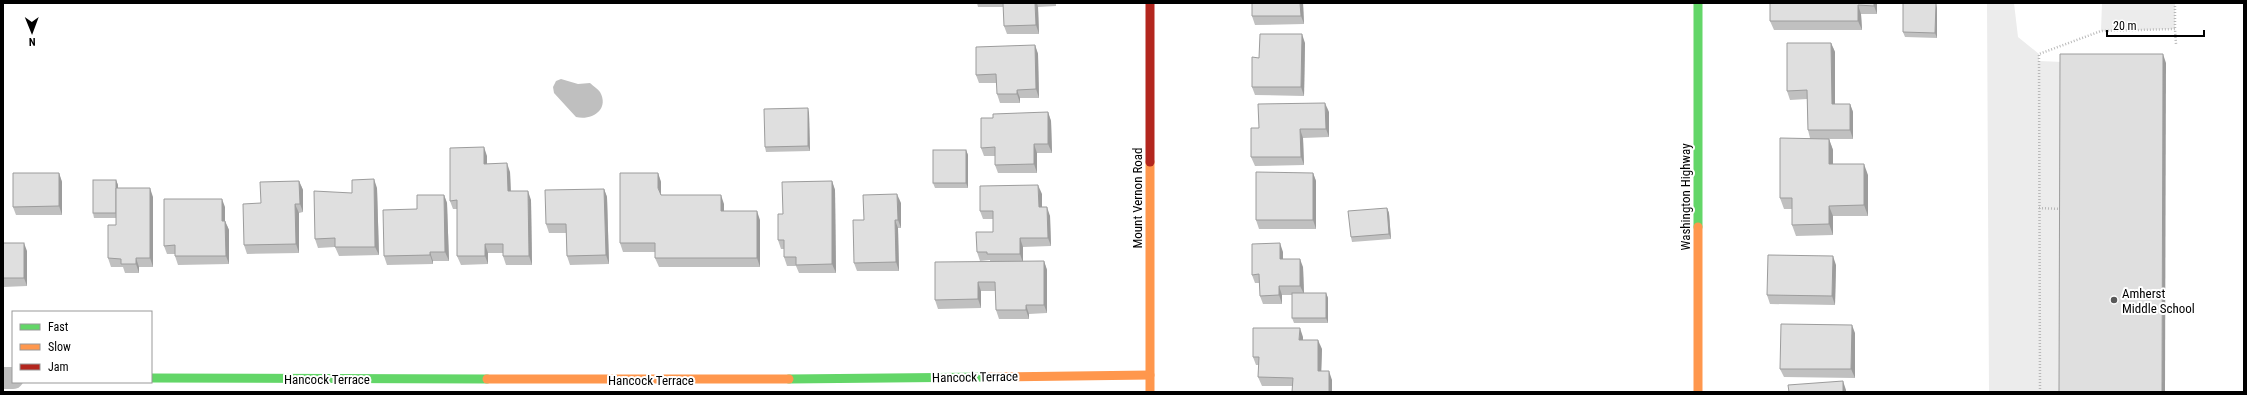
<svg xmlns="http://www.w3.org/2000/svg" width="2247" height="395" font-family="'Roboto Condensed',sans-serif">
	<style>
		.green { fill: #ececec }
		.water { fill: #bfbfbf }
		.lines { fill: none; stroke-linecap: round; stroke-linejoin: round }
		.path { stroke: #b9b9b9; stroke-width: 2.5; stroke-dasharray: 1 2; stroke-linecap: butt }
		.street { stroke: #bebebe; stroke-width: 22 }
		.fast { stroke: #63d668; stroke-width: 9 }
		.slow { stroke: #ff974d; stroke-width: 9 }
		.jam { stroke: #b3261e; stroke-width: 9 }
		.wall { fill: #c0c0c0 }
		.shaded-wall { fill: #9c9c9c }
		.building { fill: #dfdfdf; stroke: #9c9c9c }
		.poi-dot { fill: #595959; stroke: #fff; stroke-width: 1.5 }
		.labels { text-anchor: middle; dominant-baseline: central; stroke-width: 4; stroke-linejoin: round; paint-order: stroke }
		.street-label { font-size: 13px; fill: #000; stroke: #fff }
		.poi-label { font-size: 13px; fill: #000; stroke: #fff; text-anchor: start }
	</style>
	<rect width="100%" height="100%" fill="#fff"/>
	<g class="green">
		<polygon points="1987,3 2014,3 2018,37 2039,54 2039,61 2063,62 2062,392 1989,392"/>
		<polygon points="2102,3 2175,3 2175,29 2101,31"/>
	</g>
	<path class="water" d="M561,79L578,84L590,83C593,86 598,89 600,92C610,110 591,121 576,117L554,93L553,87L556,81Z"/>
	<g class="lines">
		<g class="path">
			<polyline points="2175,3 2175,29"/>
			<polyline points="2039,208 2062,209"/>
			<polyline points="2040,392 2039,54 2101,31 2175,29 2176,44"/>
		</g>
		<polyline class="street" points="3,378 13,378"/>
		<g class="fast">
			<polyline points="1698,3 1698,227"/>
			<polyline points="151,378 487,379"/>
			<polyline points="789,379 987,377"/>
		</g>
		<g class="slow">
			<polyline points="1150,162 1150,392"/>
			<polyline points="1698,227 1698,392"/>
			<polyline points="987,377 1150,375"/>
			<polyline points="487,379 789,379"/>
		</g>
		<polyline class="jam" points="1150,3 1150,162"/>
	</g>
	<g class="wall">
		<polygon points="977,3 1056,3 1056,6 1038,7 1039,34 1007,34 1004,26 1004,7 978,7"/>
		<polygon points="1303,3 1304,24 1255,25 1252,16"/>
		<polygon points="1770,3 1877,3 1877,14 1861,14 1862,30 1774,30 1770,21"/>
		<polygon points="1937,8 1937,38 1905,37 1903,32"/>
		<polygon points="1305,43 1304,96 1255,95 1252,87 1259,58"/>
		<polygon points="1831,43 1835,52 1835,104 1850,104 1853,112 1853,139 1829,139 1833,150 1833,164 1868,175 1868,216 1833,216 1833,235 1796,236 1792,225 1792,209 1784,209 1780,198 1810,138 1808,130 1807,99 1790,100 1787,91"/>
		<polygon points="1035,45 1038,54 1039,98 1020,98 1020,103 1000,103 997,94 997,83 979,83 976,75"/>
		<polygon points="1048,112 1051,121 1052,153 1037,153 1037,173 998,173 995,165 995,156 984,156 981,148 993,118"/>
		<polygon points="1329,112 1329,137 1303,138 1304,165 1255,166 1251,157 1259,128"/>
		<polygon points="809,113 810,151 766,152 765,147"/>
		<polygon points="966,150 968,155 968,188 935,188 933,183"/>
		<polygon points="487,156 487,164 510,172 511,191 531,200 532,265 506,265 503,256 503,253 488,253 488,264 461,265 457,256 457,209 453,209 450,201"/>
		<polygon points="59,173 62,182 62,215 16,215 13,207"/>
		<polygon points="658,173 661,182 661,195 724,204 724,211 760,220 760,267 659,267 655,258 655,252 623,252 620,243"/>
		<polygon points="1313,173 1316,181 1316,229 1259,229 1256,220"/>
		<polygon points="116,180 118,185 118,188 153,197 153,267 139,267 139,273 125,273 123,267 111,267 108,258 116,225 116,218 94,218 93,213"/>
		<polygon points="299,181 303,190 303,212 299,213 299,253 247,254 244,245 261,203"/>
		<polygon points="832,181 835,190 836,273 799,273 796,266 787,266 784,257 784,249 781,249 778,240"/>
		<polygon points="377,188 379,255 339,256 335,247 318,248 315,239 352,193"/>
		<polygon points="604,189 607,197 609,264 570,265 567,256 566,233 549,233 546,224"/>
		<polygon points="1042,194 1042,207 1050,216 1051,246 1023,247 1023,262 1044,261 1047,270 1047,313 1029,314 1029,319 999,319 996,310 996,291 981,291 981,308 938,309 935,300 990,262 990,260 980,261 977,252 993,232 993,219 983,219 980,211"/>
		<polygon points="444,195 447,203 449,261 433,261 433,264 387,265 384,256"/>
		<polygon points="901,203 901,228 898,228 899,271 857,271 854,263 864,220"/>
		<polygon points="225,207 225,221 229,230 229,264 178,265 175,256 175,254 167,254 164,246"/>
		<polygon points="1387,208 1389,213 1391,239 1352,242 1351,237"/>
		<polygon points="3,243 27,251 27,286 3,287"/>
		<polygon points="1283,252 1283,259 1303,267 1304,293 1326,293 1328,298 1328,323 1294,323 1292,318 1292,295 1282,295 1282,304 1263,304 1260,296 1260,283 1255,283 1252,275"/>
		<polygon points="1836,265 1835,305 1770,304 1767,295"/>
		<polygon points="1855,333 1855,378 1784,377 1780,369"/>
		<polygon points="1303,337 1303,340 1322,349 1321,371 1332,380 1332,392 1292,392 1293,386 1262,386 1258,377 1259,365 1256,365 1253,357"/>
	</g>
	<g class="shaded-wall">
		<polygon points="1035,3 1037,3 1038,7 1039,34 1036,25"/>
		<polygon points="1300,3 1303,3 1304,24 1301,16"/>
		<polygon points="1874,3 1877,3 1877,14 1874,6"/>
		<polygon points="1936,3 1937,8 1937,38 1935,33"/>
		<polygon points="1858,5 1861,14 1862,30 1858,21"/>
		<polygon points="1302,34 1305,43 1304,96 1301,87"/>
		<polygon points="1831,43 1835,52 1835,112 1832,104"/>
		<polygon points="1035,45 1038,54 1039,98 1036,89"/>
		<polygon points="2163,54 2166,63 2165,392 2162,392"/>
		<polygon points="1017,90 1020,98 1020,103 1017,94"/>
		<polygon points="1325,103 1329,112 1329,137 1326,129"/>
		<polygon points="1850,104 1853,112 1853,139 1850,130"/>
		<polygon points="808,108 809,113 810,151 808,146"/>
		<polygon points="1048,112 1051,121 1052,153 1048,144"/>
		<polygon points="1300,129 1303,138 1304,165 1301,157"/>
		<polygon points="1829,139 1833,150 1833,175 1829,164"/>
		<polygon points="1034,144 1037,153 1037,173 1034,164"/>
		<polygon points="484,147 487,156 487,172 484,164"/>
		<polygon points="966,150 968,155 968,188 966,183"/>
		<polygon points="507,163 510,172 511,200 508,191"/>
		<polygon points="1864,164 1868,175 1868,216 1864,205"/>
		<polygon points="59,173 62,182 62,215 59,206"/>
		<polygon points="658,173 661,182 661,197 658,188"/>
		<polygon points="1313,173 1316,181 1316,229 1313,220"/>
		<polygon points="374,179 377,188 379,255 375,247"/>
		<polygon points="116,180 118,185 117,218 116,213"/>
		<polygon points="299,181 303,190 303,212 300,204"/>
		<polygon points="832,181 835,190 836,273 832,264"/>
		<polygon points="1038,185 1042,194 1042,216 1039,207"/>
		<polygon points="150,188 153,197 153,267 150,258"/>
		<polygon points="604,189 607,197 609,264 606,255"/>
		<polygon points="528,191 531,200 532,265 529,256"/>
		<polygon points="897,194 901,203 901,228 898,220"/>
		<polygon points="444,195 447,203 449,261 445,252"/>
		<polygon points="721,195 724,204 724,220 721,211"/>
		<polygon points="222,199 225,207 225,230 222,221"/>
		<polygon points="295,204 299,213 299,253 296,244"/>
		<polygon points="1829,206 1833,216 1833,235 1829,224"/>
		<polygon points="1047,207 1050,216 1051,246 1048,238"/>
		<polygon points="1387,208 1389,213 1391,239 1389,234"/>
		<polygon points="757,211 760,220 760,267 757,258"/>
		<polygon points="895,220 898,228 899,271 896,262"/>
		<polygon points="225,221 229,230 229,264 226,256"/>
		<polygon points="1020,238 1023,247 1023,263 1020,254"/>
		<polygon points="24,243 27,251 27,286 24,278"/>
		<polygon points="1280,243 1283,252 1283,268 1280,259"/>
		<polygon points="485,244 488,253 488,264 485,256"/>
		<polygon points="430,252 433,261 433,264 430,255"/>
		<polygon points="1833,256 1836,265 1835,305 1832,296"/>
		<polygon points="136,258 139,267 139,273 136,264"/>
		<polygon points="1300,259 1303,267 1304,294 1300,286"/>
		<polygon points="1044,261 1047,270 1047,313 1044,305"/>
		<polygon points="978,282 981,291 981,308 978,299"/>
		<polygon points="1279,286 1282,295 1282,304 1279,295"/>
		<polygon points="1326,293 1328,298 1328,323 1326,318"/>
		<polygon points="1026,305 1029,314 1029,319 1026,310"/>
		<polygon points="1852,325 1855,333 1855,378 1851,369"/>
		<polygon points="1300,328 1303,337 1303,349 1299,340"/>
		<polygon points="1318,340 1322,349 1321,380 1318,371"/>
		<polygon points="1329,371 1332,380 1332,392 1329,392"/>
		<polygon points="1843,381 1846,390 1846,392 1843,392"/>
	</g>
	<g class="building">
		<polygon points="1003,3 1035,3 1036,25 1004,26"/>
		<polygon points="1252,3 1300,3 1301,16 1252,16"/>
		<polygon points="1770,3 1874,3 1874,6 1858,5 1858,21 1770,21"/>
		<polygon points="1903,3 1936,3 1935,33 1903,32"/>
		<polygon points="1260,34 1302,34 1301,87 1252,87 1252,57 1259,58"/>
		<polygon points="1787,43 1831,43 1832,104 1850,104 1850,130 1808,130 1807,90 1787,91"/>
		<polygon points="1035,45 1036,89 1017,90 1017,94 997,94 996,74 976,75 976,47"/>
		<polygon points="2060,54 2163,54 2162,392 2059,392"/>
		<polygon points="1325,103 1326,129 1300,129 1301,157 1251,157 1251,128 1259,128 1258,104"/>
		<polygon points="808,108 808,146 765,147 764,109"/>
		<polygon points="1048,112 1048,144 1034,144 1034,164 995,165 995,147 981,148 981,118 993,118 993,114"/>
		<polygon points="1780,138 1829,139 1829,164 1864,164 1864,205 1829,206 1829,224 1792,225 1792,198 1780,198"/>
		<polygon points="484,147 484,164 507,163 508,191 528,191 529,256 503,256 503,244 485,244 485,256 457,256 457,200 450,201 450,148"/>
		<rect x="933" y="150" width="33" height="33"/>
		<polygon points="1256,172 1313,173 1313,220 1256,220"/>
		<polygon points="13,173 59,173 59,206 13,207"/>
		<polygon points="620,173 658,173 658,188 661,195 721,195 721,211 757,211 757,258 655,258 655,243 620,243"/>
		<polygon points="374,179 375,247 335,247 335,238 315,239 314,191 352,193 352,180"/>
		<rect x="93" y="180" width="23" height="33"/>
		<polygon points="299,181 300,204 295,204 296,244 244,245 243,204 261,203 260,182"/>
		<polygon points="832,181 832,264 796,265 796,257 784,257 784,240 778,240 778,214 783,214 782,182"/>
		<polygon points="1038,185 1039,207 1047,207 1048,238 1020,238 1020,254 987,254 987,252 977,252 976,232 993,232 993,211 980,211 980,186"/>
		<polygon points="116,188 150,188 150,258 136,258 136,264 121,264 121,259 108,258 108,225 116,225"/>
		<polygon points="604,189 606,255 567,256 566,224 546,224 545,190"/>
		<polygon points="897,194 898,220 895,220 896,262 854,263 853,220 864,220 863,195"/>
		<polygon points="417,195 444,195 445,252 430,252 430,255 384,256 383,210 417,209"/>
		<polygon points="164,199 222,199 222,221 225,221 226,256 175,256 175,245 164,246"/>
		<polygon points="1387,208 1389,234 1351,237 1348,211"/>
		<rect x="3" y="243" width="21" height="35"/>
		<polygon points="1280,243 1280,259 1300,259 1300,286 1279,286 1279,295 1260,296 1259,274 1252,275 1252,244"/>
		<polygon points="1768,255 1833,256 1832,296 1767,295"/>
		<polygon points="1044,261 1044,305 1026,305 1026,310 996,310 995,282 978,282 978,299 935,300 935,262"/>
		<rect x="1292" y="293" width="34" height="25"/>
		<polygon points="1781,324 1852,325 1851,369 1780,369"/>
		<polygon points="1253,328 1300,328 1299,340 1318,340 1318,371 1329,371 1329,392 1292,392 1293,378 1258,377 1259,357 1253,357"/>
		<polygon points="1843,381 1843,392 1789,392 1788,385"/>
	</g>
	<circle class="poi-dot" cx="2114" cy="300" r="4"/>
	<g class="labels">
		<g class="street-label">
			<text transform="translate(1685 197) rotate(-90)">Washington Highway</text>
			<text transform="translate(1137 198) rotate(-90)">Mount Vernon Road</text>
			<text transform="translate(975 377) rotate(-1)">Hancock Terrace</text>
			<text x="327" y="379">Hancock Terrace</text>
			<text x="651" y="380">Hancock Terrace</text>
		</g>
		<g class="poi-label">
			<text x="2122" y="293">Amherst<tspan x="2122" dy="15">Middle School</tspan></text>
		</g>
	</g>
	<rect width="2247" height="395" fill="none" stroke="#000000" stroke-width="8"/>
	<rect x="12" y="311" width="140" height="72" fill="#ffffff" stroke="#999999"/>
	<rect x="20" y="324" width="20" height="6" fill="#63d668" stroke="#999999"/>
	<text x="48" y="331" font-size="12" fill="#000000">Fast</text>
	<rect x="20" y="344" width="20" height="6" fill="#ff974d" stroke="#999999"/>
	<text x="48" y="351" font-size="12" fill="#000000">Slow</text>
	<rect x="20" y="364" width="20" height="6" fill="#b3261e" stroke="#999999"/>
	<text x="48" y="371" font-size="12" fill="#000000">Jam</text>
	<g transform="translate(32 32) rotate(179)" stroke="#ffffff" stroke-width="3" paint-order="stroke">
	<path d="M0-3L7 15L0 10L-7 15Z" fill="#000000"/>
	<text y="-6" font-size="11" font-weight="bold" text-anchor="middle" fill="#000000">N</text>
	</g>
	<path d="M2107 30v6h97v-6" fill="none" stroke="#000000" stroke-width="2"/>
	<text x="2113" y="30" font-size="12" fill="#000000" stroke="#ffffff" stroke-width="3" paint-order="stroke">20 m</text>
</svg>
